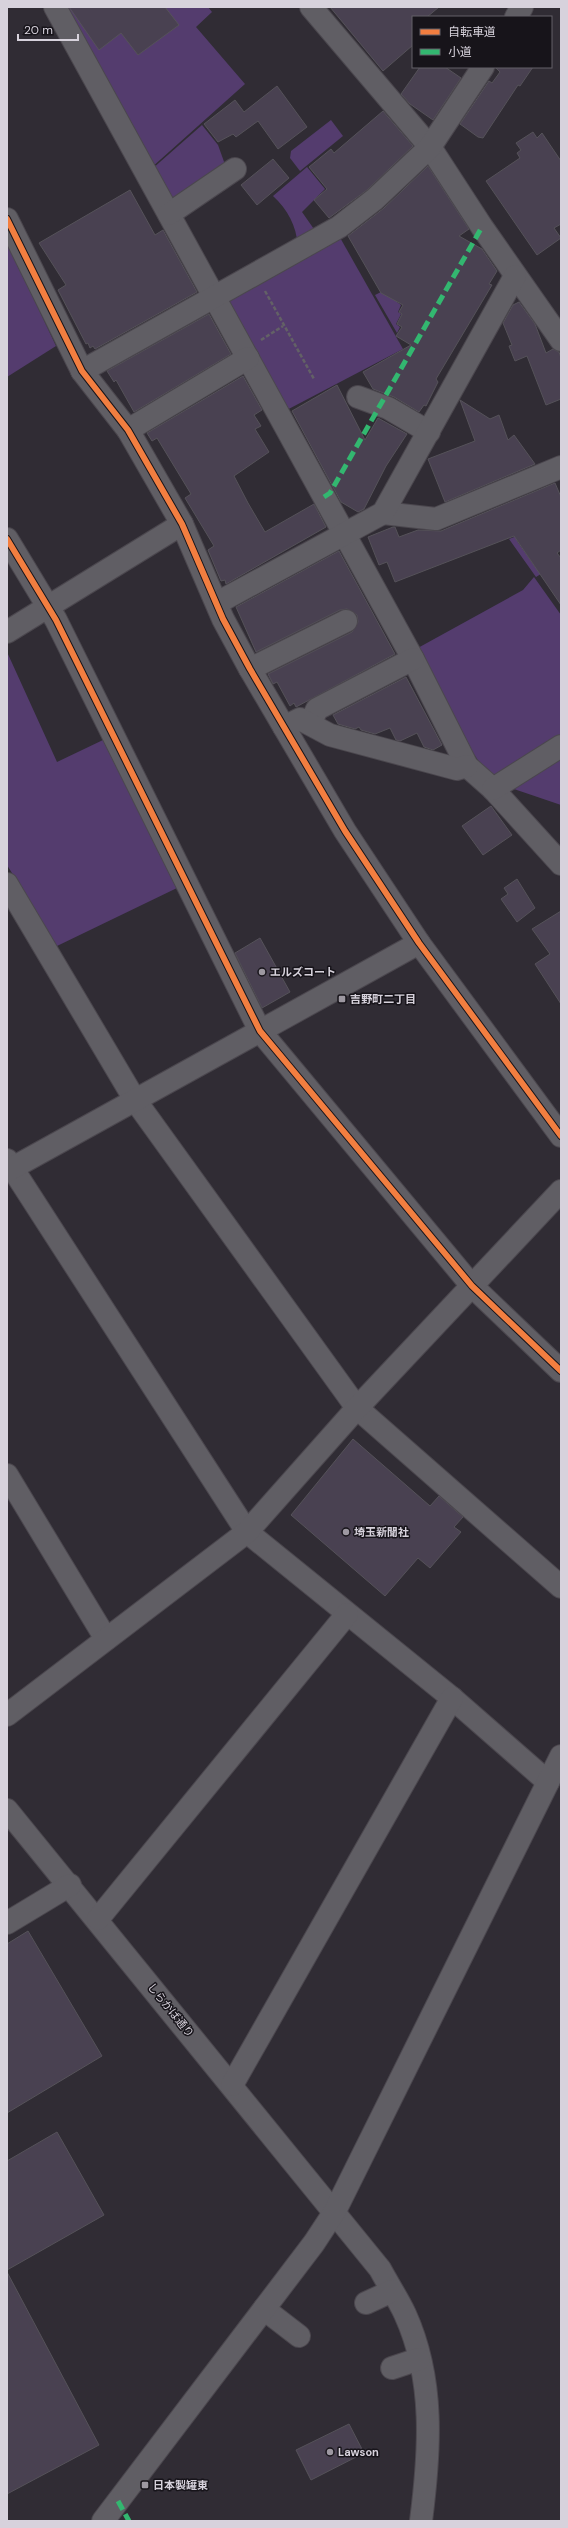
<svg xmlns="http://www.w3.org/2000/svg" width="568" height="2528" font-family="'DM Sans','Noto Sans JP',sans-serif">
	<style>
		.green { fill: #543c6e }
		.building { fill: #494151; stroke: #555259 }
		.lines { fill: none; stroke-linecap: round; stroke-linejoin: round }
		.minor-casing { stroke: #4b474e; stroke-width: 24 }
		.path { stroke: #636166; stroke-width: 2.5; stroke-dasharray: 4 2; stroke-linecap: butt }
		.minor { stroke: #605e64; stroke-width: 22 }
		.quiet { stroke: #33b770; stroke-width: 5; stroke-dasharray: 10 5; stroke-linecap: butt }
		.cycleway-casing { stroke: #17141a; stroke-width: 8 }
		.cycleway { stroke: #f27e40; stroke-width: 6 }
		.poi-dot { fill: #9d98a1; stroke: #17141a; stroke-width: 1.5 }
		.labels { text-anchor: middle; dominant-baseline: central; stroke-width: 3; stroke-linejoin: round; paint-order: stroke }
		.poi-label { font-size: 11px; font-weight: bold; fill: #d7d2dc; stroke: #17141a; text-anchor: start }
		.street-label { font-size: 11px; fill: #d7d2dc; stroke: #17141a }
	</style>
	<rect width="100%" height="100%" fill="#302c34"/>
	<g class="green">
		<polygon points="62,7 208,7 212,12 196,27 245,84 151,168"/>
		<polygon points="331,120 343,136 300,171 290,158 291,151"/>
		<polygon points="202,125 218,145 227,170 177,205 152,169"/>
		<path d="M307,167L325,189L302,212L316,232L298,246C296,225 288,210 273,196Z"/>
		<polygon points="338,234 403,349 281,413 224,295"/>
		<polygon points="7,242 56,346 7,377"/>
		<polygon points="405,280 407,283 397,302 401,305 398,312 401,314 396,324 400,327 397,333 375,295"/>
		<polygon points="530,531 517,541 536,568 544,572 536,577 509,539"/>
		<polygon points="534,577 561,615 561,742 490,778 463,738 416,649 523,590"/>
		<polygon points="7,652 57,762 103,740 177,888 57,946 7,865"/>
		<polygon points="561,750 561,805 505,786"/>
	</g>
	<g class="building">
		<polygon points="69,7 165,7 179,25 138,55 121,33 99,50"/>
		<polygon points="330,7 439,7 427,17 413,17 413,45 383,71"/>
		<polygon points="420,67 445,67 461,78 433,120 410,104 401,94"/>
		<polygon points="495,67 533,67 520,86 518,85 483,138 478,137 460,124 489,81 492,83 500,72"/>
		<polygon points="277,86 307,127 278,149 258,121 236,137 233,134 218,142 204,124 235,100 244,112"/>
		<polygon points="383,111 413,146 367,190 329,218 314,200 327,189 309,167 331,149 334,153"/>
		<polygon points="533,132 537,138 542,133 561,161 561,224 554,228 561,238 537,255 486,181 520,158 517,153 521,150 516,143"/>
		<polygon points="273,159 289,178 257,205 241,185"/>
		<polygon points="428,166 469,229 459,236 482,249 497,271 489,284 492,285 436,379 438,382 426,406 424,405 419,412 394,397 373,389 363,372 411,345 396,336 402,327 397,324 402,314 399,312 403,305 381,293 348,236 384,208"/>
		<polygon points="130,190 155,235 163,230 197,292 95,349 93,346 90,348 88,343 86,344 58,290 66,285 39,243"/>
		<polygon points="519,302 535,324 546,353 553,349 559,352 561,358 561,399 546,405 527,356 515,361 509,346 512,345 503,323 513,305"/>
		<polygon points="209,314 231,354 134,412 116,380 114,382 107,371"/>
		<polygon points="243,376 262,410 254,415 261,426 255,429 269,452 234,476 248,503 265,532 314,504 326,527 226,584 225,580 221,581 208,550 214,546 185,498 191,494 157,438 152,441 147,433"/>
		<polygon points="337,385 365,440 378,418 407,434 386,466 364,509 358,512 341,502 292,411"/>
		<polygon points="460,400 490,419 499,415 508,440 514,435 535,464 445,502 428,459 475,441"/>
		<polygon points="555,483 561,497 561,550 557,553 561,558 561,605 514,536 395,582 387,562 379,565 368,537 393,527 395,527 399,537 418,530 441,531"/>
		<polygon points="339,551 395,654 296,707 294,703 290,706 277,682 273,684 268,674 352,632 358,622 357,615 347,609 340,610 256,652 236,607"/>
		<polygon points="406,677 442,745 433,750 424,747 417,733 400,741 396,740 390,728 375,734 361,730 359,727 355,729 338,724 333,715"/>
		<polygon points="491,806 512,835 483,855 462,826"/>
		<polygon points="517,879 535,908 517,922 501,899 508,894 504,888"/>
		<polygon points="561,911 561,1004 535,964 550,954 532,929"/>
		<polygon points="260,938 290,992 262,1008 235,953"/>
		<polygon points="353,1439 430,1506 439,1496 463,1517 454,1527 461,1532 430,1568 418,1558 385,1596 291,1515"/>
		<polygon points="28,1931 102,2056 7,2113 7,1944"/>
		<polygon points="57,2132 104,2215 7,2270 7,2161"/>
		<polygon points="7,2272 99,2445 7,2494"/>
		<polygon points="349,2424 364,2453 311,2480 296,2450"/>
	</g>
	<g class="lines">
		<defs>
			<g id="minor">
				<polyline points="55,7 413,659 467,766 493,789 561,864"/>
				<polyline points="311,7 430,147 482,227 561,340"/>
				<polyline points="516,17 522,7"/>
				<polyline points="169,214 235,169"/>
				<polyline points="7,219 82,371 128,430 182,524 223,619 250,669 345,831 419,943 561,1136"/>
				<polyline points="82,371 339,227 375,199 430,147 483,67"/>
				<polyline points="358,397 388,408 429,432"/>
				<polyline points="128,430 248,358"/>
				<polyline points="383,513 436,519 561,467"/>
				<polyline points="7,539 56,620 260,1031 472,1286 561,1371"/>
				<polyline points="217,603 383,513 515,276"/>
				<polyline points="7,632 182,524"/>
				<polyline points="250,669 346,621"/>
				<polyline points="310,724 317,709 413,659"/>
				<polyline points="284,727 300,719 330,735 457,769 467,766"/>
				<polyline points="493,789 561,746"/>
				<polyline points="7,884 135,1100 357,1408 561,1587"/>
				<polyline points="7,1160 247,1532 452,1698 548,1782"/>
				<polyline points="7,1171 419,943"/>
				<polyline points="7,1475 106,1639"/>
				<polyline points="7,1715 247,1532 357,1408 561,1191"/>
				<path d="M7,1810L380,2269C388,2284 398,2299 405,2314C435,2380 430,2451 421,2521"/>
				<polyline points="98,1919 347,1614"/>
				<polyline points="7,1923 70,1885"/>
				<polyline points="232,2085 452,1698"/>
				<polyline points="366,2303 392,2291"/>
				<polyline points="264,2309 299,2336"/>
				<polyline points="392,2368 419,2359"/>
				<polyline points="103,2521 314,2243 335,2211 561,1756"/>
			</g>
		</defs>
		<use href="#minor" class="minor-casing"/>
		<g class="path">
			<polyline points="265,291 314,379"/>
			<polyline points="261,340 283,326"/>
		</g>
		<use href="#minor" class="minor"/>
		<g class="quiet">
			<polyline points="324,497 330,493 482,227"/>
			<polyline points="118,2501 129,2521"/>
		</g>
		<defs>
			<g id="cycleway">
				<polyline points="7,219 82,371 128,430 182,524 223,619 250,669 345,831 419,943 561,1136"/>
				<polyline points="7,539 56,620 260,1031 472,1286 561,1371"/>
			</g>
		</defs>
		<use href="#cycleway" class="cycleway-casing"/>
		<use href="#cycleway" class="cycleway"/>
	</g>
	<g class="poi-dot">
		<circle cx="262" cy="972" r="4"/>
		<rect x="338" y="995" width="8" height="8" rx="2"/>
		<circle cx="346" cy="1532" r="4"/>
		<circle cx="330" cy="2452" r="4"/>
		<rect x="141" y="2481" width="8" height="8" rx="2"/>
	</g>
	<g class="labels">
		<g class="poi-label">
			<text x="270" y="972">エルズコート</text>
			<text x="350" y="999">吉野町二丁目</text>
			<text x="354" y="1532">埼玉新聞社</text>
			<text x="338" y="2452">Lawson</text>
			<text x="153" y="2485">日本製罐東</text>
		</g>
		<g class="street-label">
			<text transform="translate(171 2010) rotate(51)">しらかば通り</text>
		</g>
	</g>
	<rect width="568" height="2528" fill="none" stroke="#d7d2dc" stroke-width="16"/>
	<rect x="412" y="16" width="140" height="52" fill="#17141a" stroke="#646068"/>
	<rect x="420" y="29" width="20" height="6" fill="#f27e40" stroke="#646068"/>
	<text x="448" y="36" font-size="12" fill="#d7d2dc">自転車道</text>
	<rect x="420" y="49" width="20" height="6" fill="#33b770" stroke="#646068"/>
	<text x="448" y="56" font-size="12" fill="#d7d2dc">小道</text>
	<path d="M18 34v6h60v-6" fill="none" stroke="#d7d2dc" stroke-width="2"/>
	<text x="24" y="34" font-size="12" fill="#d7d2dc" stroke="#17141a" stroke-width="3" paint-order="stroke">20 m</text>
</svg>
